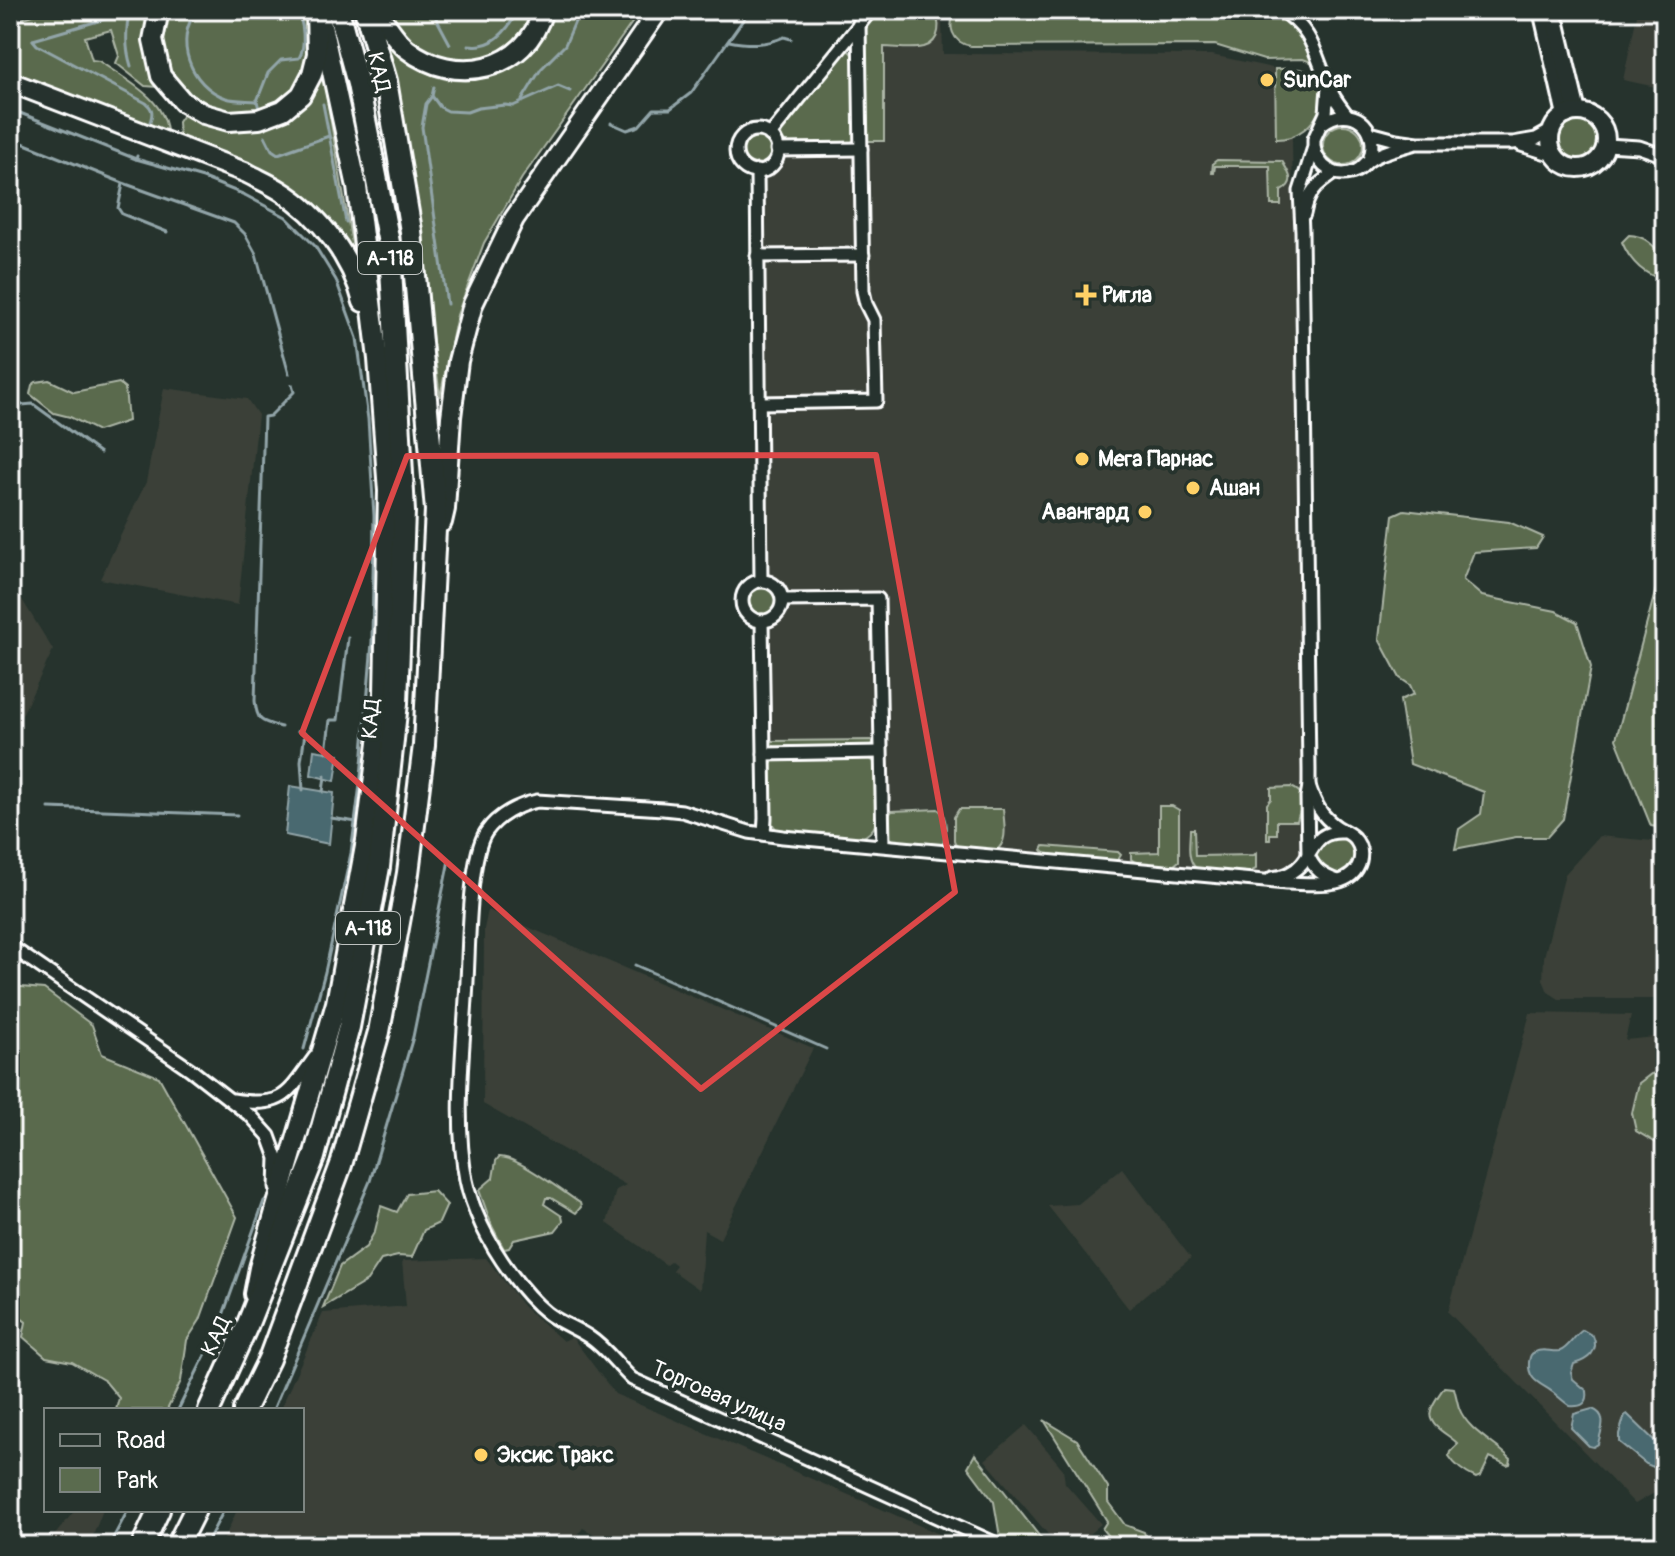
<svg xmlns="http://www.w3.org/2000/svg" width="1675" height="1556" font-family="Pangolin,sans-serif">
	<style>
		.built { fill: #3a4038 }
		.green { fill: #5a6b4e; stroke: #acb5a6; stroke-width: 2 }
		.water { fill: #49696f; stroke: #92a5a9; stroke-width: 2 }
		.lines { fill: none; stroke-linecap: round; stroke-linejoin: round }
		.stream { stroke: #92a5a9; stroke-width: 3 }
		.minor-casing { stroke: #fff; stroke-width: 17 }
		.secondary-casing { stroke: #fff; stroke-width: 22 }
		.primary-casing { stroke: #fff; stroke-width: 24 }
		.trunk-casing { stroke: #fff; stroke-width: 24 }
		.motorway-casing { stroke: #fff; stroke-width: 26 }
		.minor { stroke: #26332d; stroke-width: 11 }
		.secondary { stroke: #26332d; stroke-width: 16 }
		.primary { stroke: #26332d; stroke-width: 18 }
		.trunk { stroke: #26332d; stroke-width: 18 }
		.motorway { stroke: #26332d; stroke-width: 20 }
		.marked { fill: none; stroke: #dc4848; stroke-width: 6; stroke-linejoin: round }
		.poi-dot { fill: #ffd166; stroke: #26332d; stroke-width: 3 }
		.labels { text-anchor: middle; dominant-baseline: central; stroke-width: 8; stroke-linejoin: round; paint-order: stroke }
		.shield { fill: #26332d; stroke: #bec2c0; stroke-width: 2 }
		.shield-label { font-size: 20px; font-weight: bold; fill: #fff }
		.street-label { font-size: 22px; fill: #fff; stroke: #26332d }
		.poi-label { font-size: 22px; font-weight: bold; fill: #fff; stroke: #26332d; text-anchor: start }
	</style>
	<rect width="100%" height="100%" fill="#26332d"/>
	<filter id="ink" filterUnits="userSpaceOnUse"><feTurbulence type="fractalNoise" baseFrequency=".0125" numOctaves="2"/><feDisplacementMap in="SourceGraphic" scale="16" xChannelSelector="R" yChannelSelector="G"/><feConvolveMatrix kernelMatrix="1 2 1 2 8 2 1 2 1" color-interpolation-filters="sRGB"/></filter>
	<g filter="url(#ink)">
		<g class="built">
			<polygon points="876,10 935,10 942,21 943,54 1212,55 1291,72 1301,727 1305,810 1301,852 1294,864 1285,871 1263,875 878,842 877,750 776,751 768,744 767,633 783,616 786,608 783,587 765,575 761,184 784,157 787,147 867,145 863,30 867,20"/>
			<polygon points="1638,10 1665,10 1665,89 1623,80"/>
			<polygon points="164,388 247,399 258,415 238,605 100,579 146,482"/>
			<polygon points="10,580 53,650 10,740"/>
			<polygon points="1599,836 1665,842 1665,999 1559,999 1548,992 1543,980 1544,957 1565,874"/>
			<polygon points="488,910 813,1048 720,1239 704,1230 700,1290 672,1270 676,1265 671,1261 666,1265 607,1223 616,1190 626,1185 483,1104 484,929"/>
			<polygon points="1530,1013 1631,1015 1625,1040 1665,1036 1665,1487 1635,1504 1448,1312"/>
			<polygon points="1122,1168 1191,1258 1129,1309 1048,1206 1078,1204"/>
			<polygon points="486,1258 524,1307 563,1341 572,1337 615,1394 967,1546 615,1546 583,1528 569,1546 221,1546 237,1510 302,1510 302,1410 280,1410 323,1313 406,1306 402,1261"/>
			<polygon points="1026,1425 1063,1469 1065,1483 1101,1524 1075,1546 1058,1546 985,1460"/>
			<polygon points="75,1510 103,1510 89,1546 46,1546"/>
		</g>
		<g class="green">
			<path d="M47,10H153L143,37L157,87L145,86L116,63L119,56L111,30L85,37L92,60L99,61C124,79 167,99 167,134L10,77V23Z"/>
			<polygon points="169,10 308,10 311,63 301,85 269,111 240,114 216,111 188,95 170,71 162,43"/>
			<path d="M385,10H537C521,49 489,74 446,60C431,55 419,50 408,39C399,31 392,20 385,10Z"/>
			<path d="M552,10H641L522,178L484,243L457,315L440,397L410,162L385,37C398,51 410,65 428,73C479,97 538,60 552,10Z"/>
			<path d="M880,10H932C942,21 941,42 924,47C912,50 896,47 884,47V141H867L865,31L871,18Z"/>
			<path d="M957,10H1268C1292,21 1304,39 1314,63L1303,59L1264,60L1215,45L971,46C952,43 946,25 957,10Z"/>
			<polygon points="848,50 854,56 854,140 850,143 790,144 783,141 781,135 784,126 845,51"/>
			<path d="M1275,69C1283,69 1292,68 1300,69C1343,77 1320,139 1276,139Z"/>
			<polygon points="322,70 350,233 355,258 342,239 247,165 179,137 178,122 185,112 222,128 250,129 280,122 306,99"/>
			<circle cx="1578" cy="141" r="20"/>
			<circle cx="1343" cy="145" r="20"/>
			<circle cx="757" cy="150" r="14"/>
			<path d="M1217,160L1282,161C1289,173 1297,183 1281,191V205H1271L1270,166H1215L1214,173H1212L1213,163Z"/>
			<path d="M1629,235C1645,235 1655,247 1665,258V277L1662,279C1642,274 1630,261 1622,242Z"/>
			<polygon points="49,380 74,392 119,383 125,388 128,421 98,431 70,417 54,413 30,394 32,385 36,382"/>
			<polygon points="1404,510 1509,522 1543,537 1536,548 1474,552 1463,580 1482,596 1556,611 1577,622 1591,667 1563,819 1547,837 1516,837 1455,849 1459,829 1481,814 1484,792 1410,764 1400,700 1414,694 1410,685 1400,678 1379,639 1393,515"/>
			<polygon points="1665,555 1665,828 1651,826 1616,739"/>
			<circle cx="762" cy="600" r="15"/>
			<polygon points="875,740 869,747 777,748 771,745 770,741"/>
			<path d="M868,757L875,763L876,823C873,831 867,836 859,839L782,832L776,829L770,820V766L773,759Z"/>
			<path d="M1291,787C1311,795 1300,806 1297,821H1277V834H1270V840H1267V804L1271,799V788Z"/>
			<polygon points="1159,806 1172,806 1179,810 1179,861 1173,866 1136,863 1131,859 1131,853 1159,852"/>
			<path d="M938,809C948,816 948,837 941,846L898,843L889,837L886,819L892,811Z"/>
			<path d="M959,809H1003C1004,823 1009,843 995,851L961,848L955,844L954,840V817Z"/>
			<path d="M1190,829H1194L1195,856L1254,855L1256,853V869L1248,873L1196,868C1186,859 1190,842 1190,829Z"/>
			<circle cx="1336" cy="856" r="20"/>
			<polygon points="1044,846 1118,852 1121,855 1118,860 1114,861 1047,855 1042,850"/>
			<polygon points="10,986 44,989 92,1025 102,1054 159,1077 237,1217 200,1320 187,1340 181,1381 167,1410 116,1410 119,1398 105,1381 72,1362 46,1357 23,1337 26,1322 10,1309"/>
			<polygon points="1665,1071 1665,1148 1636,1131 1632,1113 1639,1083 1651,1074"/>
			<path d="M499,1157C517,1156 563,1192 580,1203L581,1207L576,1213L551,1198H546L544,1204L562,1216L563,1221L555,1231L514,1240L509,1248L504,1249L492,1226L479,1190L493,1178L496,1161Z"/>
			<polygon points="434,1191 447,1205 439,1223 424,1230 412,1257 398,1256 381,1260 367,1281 323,1307 340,1266 366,1247 375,1231 381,1206 397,1212 407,1194"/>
			<path d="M1444,1387L1454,1388C1456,1395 1457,1401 1459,1408C1468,1431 1494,1442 1511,1459L1510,1464L1507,1465L1490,1457L1481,1476L1476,1478C1465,1473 1456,1467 1449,1456L1450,1452L1458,1444C1449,1434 1426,1426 1431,1410C1433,1402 1440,1394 1444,1387Z"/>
			<polygon points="1044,1420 1077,1440 1108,1488 1108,1502 1125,1525 1144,1532 1149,1546 1116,1546 1102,1529 1107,1521"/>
			<polygon points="975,1454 1047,1546 1018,1546 1000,1537 994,1502 968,1467"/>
		</g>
		<g class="water">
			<polygon points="314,750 339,754 335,781 311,775"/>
			<polygon points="290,786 334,793 329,844 285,835"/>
			<path d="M1583,1330L1593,1336C1600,1351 1588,1360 1574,1364L1571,1373L1573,1379L1587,1391C1589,1404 1581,1407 1570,1406C1564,1402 1560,1398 1555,1394C1544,1384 1527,1382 1529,1362C1530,1357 1530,1354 1535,1352C1543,1347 1552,1353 1560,1351C1569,1348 1574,1335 1583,1330Z"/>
			<path d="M1592,1409C1609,1415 1601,1430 1598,1444L1593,1447L1589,1446L1571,1428L1574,1414Z"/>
			<polygon points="1627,1414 1665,1451 1665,1458 1656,1468 1646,1464 1619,1442 1619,1434 1625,1415"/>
		</g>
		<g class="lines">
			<g class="stream">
				<path d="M197,10C173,40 190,86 226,98C236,101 247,100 257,101"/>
				<polyline points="429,10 435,16 450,44"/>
				<path d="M33,40L129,12C126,31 125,47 131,66"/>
				<path d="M33,40L37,45L146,103C153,109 153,113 150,122"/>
				<path d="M729,41C749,45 766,45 784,37L791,39"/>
				<path d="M468,45C472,45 477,46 481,45C497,43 512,25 517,10"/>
				<polyline points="434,87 432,96 440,107 448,111 467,112 478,108 505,105 513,106 558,86 570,91"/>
				<polyline points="432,96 426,104 422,127 447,304"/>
				<polyline points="522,100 541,69 565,45 580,10"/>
				<polyline points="323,104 346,222"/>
				<polyline points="10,109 136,159"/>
				<path d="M260,113L257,101L268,73L281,60L299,58C306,46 304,21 296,10"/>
				<polyline points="611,123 627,130 639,126 654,109 670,109 691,93 750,10"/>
				<polyline points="265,136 272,150 278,154 329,136"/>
				<polyline points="10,138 123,183 234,223 245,234 256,254 289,374"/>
				<polyline points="137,156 136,159 203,178 245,195 286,217 315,246 336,280 357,338 368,419 374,516 372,642 361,777 351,853 325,972 304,1049"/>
				<polyline points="123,184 118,208 122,214 167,232"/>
				<polyline points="10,406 33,404 100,453"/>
				<path d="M281,727C262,722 257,722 255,701L264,417L270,416L294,392L292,385"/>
				<polyline points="298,731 305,733 301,761 303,790"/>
				<polyline points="326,752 330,720 338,720 348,638"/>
				<polyline points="323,792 325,776"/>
				<polyline points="49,808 237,815"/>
				<polyline points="331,818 363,823"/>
				<polyline points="635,965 826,1049"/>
				<polyline points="178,1410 218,1329 264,1201"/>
				<polyline points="273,1410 370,1181 413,1037 449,860"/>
				<polyline points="109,1546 128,1510"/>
				<polyline points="205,1546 224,1510"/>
			</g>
			<defs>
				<g id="minor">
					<path d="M1281,10C1315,31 1315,57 1330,89C1334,99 1341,107 1347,115"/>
					<path d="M1328,87L1326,113L1314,139V147L1300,191L1302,231L1309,770V786L1307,797L1308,855C1314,870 1323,876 1338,881"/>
					<path d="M1322,124C1350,102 1382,126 1369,160"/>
					<circle cx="757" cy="151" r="21"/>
					<polyline points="1370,133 1396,140 1418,143 1513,143 1536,139 1552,130"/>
					<polyline points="770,135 871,10"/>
					<polyline points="1521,145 1553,155"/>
					<polyline points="1607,145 1639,147 1665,156"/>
					<path d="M1314,147C1318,167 1336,180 1356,171C1363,168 1365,162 1371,159C1383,151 1400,148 1413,144"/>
					<polyline points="777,150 861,149"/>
					<polyline points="757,171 761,580"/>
					<path d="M1304,214C1308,192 1316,185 1334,173"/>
					<polyline points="757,256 863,255"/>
					<polyline points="760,403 876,401 874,320 866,304 863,291 859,23"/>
					<circle cx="762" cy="601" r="20"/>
					<polyline points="783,600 878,599 883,845"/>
					<polyline points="762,621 765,818 764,834"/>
					<polyline points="764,754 880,752"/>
					<path d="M1272,878C1278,877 1285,876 1290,873C1315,860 1309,830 1343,832"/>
					<polyline points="10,946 190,1069 252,1117 269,1136 277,1158 276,1187"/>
					<path d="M233,1100C284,1108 287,1095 315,1057"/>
					<path d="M1001,1546L632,1379C617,1365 606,1348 589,1337C576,1328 560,1323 547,1313C522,1293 496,1255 482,1226C476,1213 469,1195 466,1180C454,1117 464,1045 467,981C469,948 469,857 486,832C498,815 518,805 537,801L663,809L682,811L749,832L783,837L1286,883C1310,883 1352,891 1360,861C1362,852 1360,844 1353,837C1349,833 1342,830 1337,827C1321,816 1315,804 1309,786"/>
				</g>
				<g id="secondary">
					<polyline points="1542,10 1566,115"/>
					<polyline points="1556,24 1577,112"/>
					<circle cx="1578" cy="140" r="28"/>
				</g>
				<g id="primary">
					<path d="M377,10C385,23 395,39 407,49C454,86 527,72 543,10"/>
					<path d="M10,82L247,173C258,179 270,184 281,191C320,215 352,258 363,302"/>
					<polyline points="254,1294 259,1268 276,1208 336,1003 366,841 384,694 388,491 378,359 357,187 321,21"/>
				</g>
				<g id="trunk">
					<polyline points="159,10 153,40 161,76 183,102 204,114 229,121 259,119 283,110 301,95 312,74 317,54 316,10"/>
					<polyline points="442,522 445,509 451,417 458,361 473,304 514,219 659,10"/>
				</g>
				<g id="motorway">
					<polyline points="209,1410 247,1326 314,1157 349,1027 379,867 397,703 404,512 390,248 358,84 338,10"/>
					<polyline points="244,1410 269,1359 341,1165 379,1032 408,873 424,745 436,510 411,231 386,81 365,10"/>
					<polyline points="142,1546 159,1510"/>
					<polyline points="177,1546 195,1510"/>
				</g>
			</defs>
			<use href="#minor" class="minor-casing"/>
			<use href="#secondary" class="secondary-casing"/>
			<use href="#primary" class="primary-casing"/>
			<use href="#trunk" class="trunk-casing"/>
			<use href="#motorway" class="motorway-casing"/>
			<use href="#minor" class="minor"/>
			<use href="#secondary" class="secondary"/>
			<use href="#primary" class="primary"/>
			<use href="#trunk" class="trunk"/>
			<use href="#motorway" class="motorway"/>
		</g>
	</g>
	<path class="marked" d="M876,455L955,892L701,1089L302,733L407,456Z"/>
	<g class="poi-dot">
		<circle cx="1267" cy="80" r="8"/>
		<path d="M1082 283h8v8h8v8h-8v8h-8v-8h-8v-8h8z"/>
		<circle cx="1082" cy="459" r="8"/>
		<circle cx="1193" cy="488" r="8"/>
		<circle cx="1145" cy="512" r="8"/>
		<circle cx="481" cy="1455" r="8"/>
	</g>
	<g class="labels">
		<g class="shield">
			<rect x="358" y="242" width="64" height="32" rx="6"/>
			<rect x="336" y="912" width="64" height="32" rx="6"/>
		</g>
		<g class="shield-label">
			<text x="390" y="258">А-118</text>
			<text x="368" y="928">А-118</text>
		</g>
		<g class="street-label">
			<text transform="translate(379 72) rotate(77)">КАД</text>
			<text transform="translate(371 719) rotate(-85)">КАД</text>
			<text transform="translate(216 1336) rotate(-65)">КАД</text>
			<text transform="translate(719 1396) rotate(24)">Торговая улица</text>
		</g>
		<g class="poi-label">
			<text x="1283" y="80">SunCar</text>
			<text x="1102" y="295">Ригла</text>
			<text x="1098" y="459">Мега Парнас</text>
			<text x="1209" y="488">Ашан</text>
			<text x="1129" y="512" text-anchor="end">Авангард</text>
			<text x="497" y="1455">Эксис Тракс</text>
		</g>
	</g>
	<rect width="1675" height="1556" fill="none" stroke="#26332d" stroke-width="40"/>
	<rect x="20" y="20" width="1635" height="1516" fill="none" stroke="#fff" stroke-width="3" filter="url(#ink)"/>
	<rect x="44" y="1408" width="260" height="104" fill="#26332d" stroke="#7d8581" stroke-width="2"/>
	<rect x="60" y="1434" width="40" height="12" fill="#26332d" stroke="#7d8581" stroke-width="2"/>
	<text x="116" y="1448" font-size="24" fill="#ffffff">Road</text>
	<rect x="60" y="1468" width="40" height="24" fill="#5a6b4e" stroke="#7d8581" stroke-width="2"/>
	<text x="116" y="1488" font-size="24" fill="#ffffff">Park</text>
</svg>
